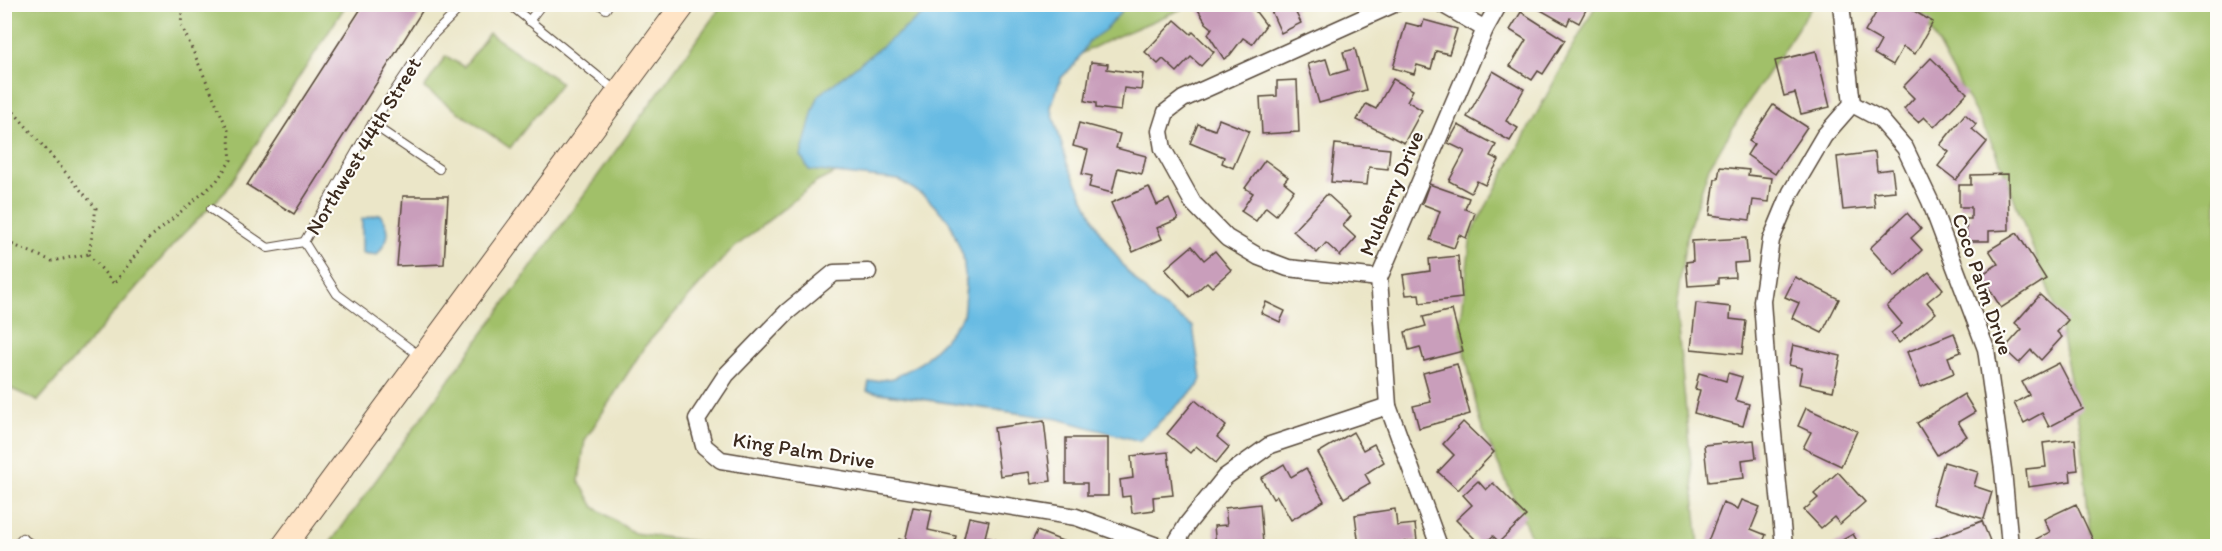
<svg xmlns="http://www.w3.org/2000/svg" width="2222" height="551" font-family="Itim,sans-serif">
	<style>
		.green { fill: #a1c069; stroke: #6e7544; stroke-width: 1.5 }
		.water { fill: #67bbe3; stroke: #517280; stroke-width: 1.5 }
		.building { fill: #c99ebb }
		.lines { fill: none; stroke-linecap: round; stroke-linejoin: round }
		.lane-casing { stroke: #554638; stroke-width: 10 }
		.street-casing { stroke: #554638; stroke-width: 19 }
		.secondary-casing { stroke: #554638; stroke-width: 26 }
		.path { stroke: #554638; stroke-width: 3; stroke-dasharray: 1.5 4.5; stroke-linecap: butt }
		.lane { stroke: #fff; stroke-width: 8 }
		.street { stroke: #fff; stroke-width: 16 }
		.secondary { stroke: #ffe4c6; stroke-width: 24 }
		.labels { text-anchor: middle; dominant-baseline: central; stroke-width: 4.5; stroke-linejoin: round; paint-order: stroke }
		.street-label { font-size: 21px; fill: #3b2a1e; stroke: #fdfcf7 }
	</style>
	<rect width="100%" height="100%" fill="#fdfcf7"/>
	<filter id="ink" filterUnits="userSpaceOnUse"><feTurbulence type="fractalNoise" baseFrequency=".0167" numOctaves="2"/><feDisplacementMap in="SourceGraphic" scale="12" xChannelSelector="R" yChannelSelector="G"/><feConvolveMatrix kernelMatrix="1 2 1 2 8 2 1 2 1" color-interpolation-filters="sRGB"/></filter>
	<filter id="wash" filterUnits="userSpaceOnUse"><feTurbulence type="fractalNoise" baseFrequency=".008" numOctaves="4" result="noise"/><feDisplacementMap in="SourceGraphic" scale="24" xChannelSelector="R" yChannelSelector="G"/><feGaussianBlur stdDeviation="1.35" result="paint"/><feColorMatrix in="noise" values="0 0 0 0 0 0 0 0 0 0 0 0 0 0 0 0 0 1.4 0 .05"/><feComposite in="paint" operator="in"/></filter>
	<g filter="url(#wash)">
		<rect width="100%" height="100%" fill="#ebe6c8"/>
		<g class="green">
			<polygon points="5,5 346,5 226,191 181,236 38,401 5,386"/>
			<polygon points="722,5 1191,5 1111,39 817,182 729,252 645,346 585,440 579,481 594,507 634,533 729,546 328,546"/>
			<polygon points="1596,5 1813,5 1748,103 1709,167 1686,237 1676,309 1699,546 1535,546 1480,423 1460,330 1471,234"/>
			<polygon points="1917,5 2217,5 2217,546 2091,546 2081,434 2057,312 1996,151"/>
			<polygon points="489,33 561,83 510,148 424,88 446,56 464,67"/>
		</g>
		<g class="water">
			<path d="M984,4L1124,5L1121,12L1105,30L1089,41L1075,64L1061,78L1051,107L1067,163L1100,232L1128,272L1154,300L1193,327L1201,379L1198,386L1139,441L1058,419L867,391L869,382L894,378L922,362L944,340L963,316L966,285L963,256L949,221L926,197L899,180L809,170L801,156L813,110L819,95L921,16C941,7 964,13 984,4Z"/>
			<path d="M380,214C393,231 389,239 377,255L362,253V219Z"/>
		</g>
		<g id="blocks">
			<g class="building">
				<polygon points="364,4 419,4 424,8 294,214 247,185"/>
				<polygon points="1202,4 1250,4 1266,25 1252,44 1243,38 1230,55 1224,59 1208,34 1212,28 1206,23 1197,8"/>
				<polygon points="1268,4 1303,4 1294,9 1301,23 1281,33"/>
				<polygon points="1530,4 1589,4 1579,23 1570,18 1567,25"/>
				<polygon points="1881,4 1902,4 1933,22 1915,54 1903,47 1893,65 1874,54 1881,41 1865,32"/>
				<polygon points="1521,12 1565,40 1543,74 1538,71 1532,80 1510,66 1526,40 1510,30"/>
				<polygon points="1175,20 1191,34 1193,32 1214,52 1201,66 1191,57 1177,72 1163,59 1158,64 1145,52"/>
				<polygon points="1424,20 1457,29 1449,54 1436,51 1431,69 1417,65 1414,74 1393,68 1406,23 1422,27"/>
				<polygon points="1355,49 1366,90 1319,103 1308,64 1326,59 1331,75 1348,70 1343,52"/>
				<polygon points="1816,51 1830,107 1801,114 1795,93 1784,96 1775,61"/>
				<polygon points="1931,58 1967,93 1934,127 1924,117 1918,122 1904,109 1914,98 1903,87"/>
				<polygon points="1091,62 1108,64 1107,69 1143,74 1141,90 1124,88 1121,111 1096,108 1096,103 1085,101"/>
				<polygon points="1493,71 1524,89 1506,121 1518,128 1510,141 1467,117"/>
				<polygon points="1393,79 1413,90 1407,101 1422,110 1404,143 1357,120 1366,104 1376,109"/>
				<polygon points="1297,80 1299,132 1262,134 1260,97 1277,96 1277,81"/>
				<polygon points="1773,105 1807,127 1775,174 1747,155 1754,144 1749,141"/>
				<polygon points="1965,114 1976,124 1972,129 1987,142 1956,180 1938,166 1949,152 1940,145"/>
				<polygon points="1219,119 1249,131 1233,168 1222,163 1224,157 1190,143 1198,124 1215,130"/>
				<polygon points="1079,123 1120,134 1116,148 1146,156 1142,174 1118,168 1112,193 1089,187 1092,176 1082,174 1088,150 1073,146"/>
				<polygon points="1458,125 1496,145 1490,156 1499,160 1485,185 1477,181 1471,193 1449,181 1465,151 1448,143"/>
				<polygon points="1335,144 1390,149 1388,169 1369,167 1367,185 1331,182"/>
				<polygon points="1875,152 1877,171 1892,169 1895,191 1873,193 1875,207 1843,210 1837,157"/>
				<polygon points="1265,160 1288,177 1284,182 1294,190 1276,215 1266,207 1256,221 1241,211 1253,193 1245,188"/>
				<polygon points="1720,167 1749,170 1748,175 1772,178 1769,202 1753,200 1750,220 1710,215 1715,179 1718,179"/>
				<polygon points="2008,174 2009,230 1989,231 1989,241 1967,241 1966,219 1971,219 1971,207 1959,207 1959,185 1971,185 1971,175"/>
				<polygon points="1429,184 1469,198 1465,209 1475,213 1466,238 1459,235 1454,248 1430,240 1440,211 1422,204"/>
				<polygon points="1149,187 1157,205 1169,199 1178,219 1157,228 1162,239 1133,252 1111,203"/>
				<polygon points="1327,194 1351,216 1343,226 1356,238 1340,256 1326,243 1317,253 1293,231"/>
				<polygon points="403,196 448,196 444,264 397,266"/>
				<polygon points="1907,213 1921,229 1911,238 1922,250 1895,276 1870,248"/>
				<polygon points="2017,233 2046,279 2001,308 1981,275 1998,264 1989,250"/>
				<polygon points="1746,238 1748,262 1734,263 1735,277 1718,278 1718,284 1688,286 1686,262 1693,261 1692,241"/>
				<polygon points="1192,246 1204,260 1215,251 1231,270 1212,287 1207,282 1190,297 1165,269"/>
				<polygon points="1458,256 1462,298 1420,303 1419,294 1406,295 1403,275 1430,271 1429,259"/>
				<polygon points="1929,272 1943,289 1927,302 1936,313 1899,343 1891,333 1902,324 1887,306"/>
				<polygon points="1795,277 1839,299 1822,333 1792,318 1799,303 1785,297"/>
				<polygon points="2040,295 2068,320 2057,332 2062,337 2041,360 2031,350 2019,363 2004,349 2022,329 2015,323"/>
				<polygon points="1266,302 1285,311 1280,322 1261,313"/>
				<polygon points="1696,303 1731,307 1730,319 1746,321 1742,354 1691,349"/>
				<polygon points="1452,310 1463,351 1424,361 1420,347 1409,350 1405,332 1426,326 1423,317"/>
				<polygon points="1954,333 1961,352 1948,357 1954,373 1921,387 1907,352"/>
				<polygon points="1793,345 1841,356 1833,391 1799,384 1802,368 1789,365"/>
				<polygon points="2059,363 2083,409 2049,427 2042,413 2024,423 2014,403 2029,395 2022,382"/>
				<polygon points="1457,364 1470,414 1419,428 1413,406 1431,402 1423,373"/>
				<polygon points="1699,373 1726,381 1728,373 1742,377 1735,400 1749,404 1743,426 1694,413 1700,390 1695,389"/>
				<polygon points="1964,394 1975,412 1958,422 1967,436 1937,455 1917,423"/>
				<polygon points="1195,400 1226,426 1217,437 1229,447 1216,463 1196,446 1190,453 1167,434"/>
				<polygon points="1806,408 1857,431 1841,466 1803,448 1811,432 1798,426"/>
				<polygon points="1044,421 1051,481 1031,484 1029,472 1000,476 994,428"/>
				<polygon points="1463,422 1494,452 1458,490 1438,472 1454,455 1443,444"/>
				<polygon points="1353,432 1363,450 1374,444 1384,462 1365,474 1370,483 1344,498 1318,453"/>
				<polygon points="1066,438 1108,438 1108,496 1087,496 1087,483 1066,483"/>
				<polygon points="2075,439 2078,470 2070,471 2071,481 2028,487 2026,469 2046,467 2043,443"/>
				<polygon points="1754,440 1756,458 1742,460 1744,478 1708,482 1704,445"/>
				<polygon points="1168,452 1173,495 1153,497 1154,510 1132,513 1130,496 1122,497 1120,480 1133,478 1131,456"/>
				<polygon points="1944,462 1978,472 1974,486 1992,492 1984,519 1932,504"/>
				<polygon points="1284,464 1291,477 1306,468 1324,501 1291,520 1277,496 1273,499 1261,478"/>
				<polygon points="1838,472 1865,502 1840,524 1834,517 1821,528 1804,510 1818,498 1814,494"/>
				<polygon points="1478,481 1486,490 1493,483 1526,516 1499,542 1493,536 1482,546 1456,520 1472,505 1463,495"/>
				<polygon points="1742,500 1760,507 1751,529 1766,535 1761,546 1748,546 1738,543 1736,546 1721,546 1708,541 1723,503 1738,509"/>
				<polygon points="1260,504 1263,544 1216,546 1214,526 1227,525 1225,508"/>
				<polygon points="2076,504 2093,540 2079,546 2039,546 2036,539 2050,532 2044,519"/>
				<polygon points="913,507 932,510 928,530 956,536 954,546 897,546 899,539 905,541"/>
				<polygon points="1395,509 1397,526 1415,524 1417,541 1404,542 1405,546 1359,546 1355,515"/>
				<polygon points="969,517 989,521 985,537 1015,544 1014,546 962,546"/>
				<polygon points="1982,521 1990,541 1975,546 1931,546 1928,541"/>
				<polygon points="1037,531 1075,546 1030,546"/>
				<polygon points="1853,534 1860,546 1832,546"/>
			</g>
		</g>
	</g>
	<g filter="url(#ink)">
		<use href="#blocks" fill-opacity="0" stroke="#554638" stroke-width="1.5"/>
		<g class="lines">
			<defs>
				<g id="lane">
					<polyline points="509,4 616,91"/>
					<polyline points="599,4 606,9 609,4"/>
					<polyline points="529,21 542,4"/>
					<polyline points="372,124 439,169"/>
					<polyline points="211,209 268,248 304,242"/>
					<polyline points="421,357 337,294 304,242 372,124 430,38 464,4"/>
					<polyline points="14,546 22,538 34,546"/>
				</g>
				<g id="street">
					<polyline points="1442,4 1485,29"/>
					<polyline points="1852,104 1880,119 1905,148 1930,201 1986,349 2003,470 2010,546"/>
					<polyline points="868,272 834,273 787,312 726,375 697,419 704,446 721,460 1076,517 1157,546"/>
					<polyline points="1379,278 1288,268 1259,257 1227,238 1193,203 1163,149 1160,131 1166,112 1183,99 1394,4"/>
					<polyline points="1174,546 1188,523 1225,477 1270,445 1388,406"/>
					<polyline points="1439,546 1388,406 1379,278 1485,29 1499,4"/>
					<polyline points="1784,546 1767,372 1762,301 1771,240 1791,192 1824,136 1852,104 1841,4"/>
				</g>
				<polyline id="secondary" points="284,546 684,4"/>
			</defs>
			<use href="#lane" class="lane-casing"/>
			<use href="#street" class="street-casing"/>
			<use href="#secondary" class="secondary-casing"/>
			<g class="path">
				<polyline points="4,97 13,111 96,208 89,254 52,261 4,241"/>
				<polyline points="89,254 114,284 146,241 216,182 231,160 228,130 181,24 183,4"/>
			</g>
			<use href="#lane" class="lane"/>
			<use href="#street" class="street"/>
			<use href="#secondary" class="secondary"/>
		</g>
	</g>
	<g class="labels">
		<g class="street-label">
			<text transform="translate(363 146) rotate(-59)">Northwest 44th Street</text>
			<text transform="translate(1391 193) rotate(-67)">Mulberry Drive</text>
			<text transform="translate(1983 284) rotate(71)">Coco Palm Drive</text>
			<text transform="translate(804 450) rotate(9)">King Palm Drive</text>
		</g>
	</g>
	<rect width="2222" height="551" fill="none" stroke="#fdfcf7" stroke-width="24"/>
</svg>
